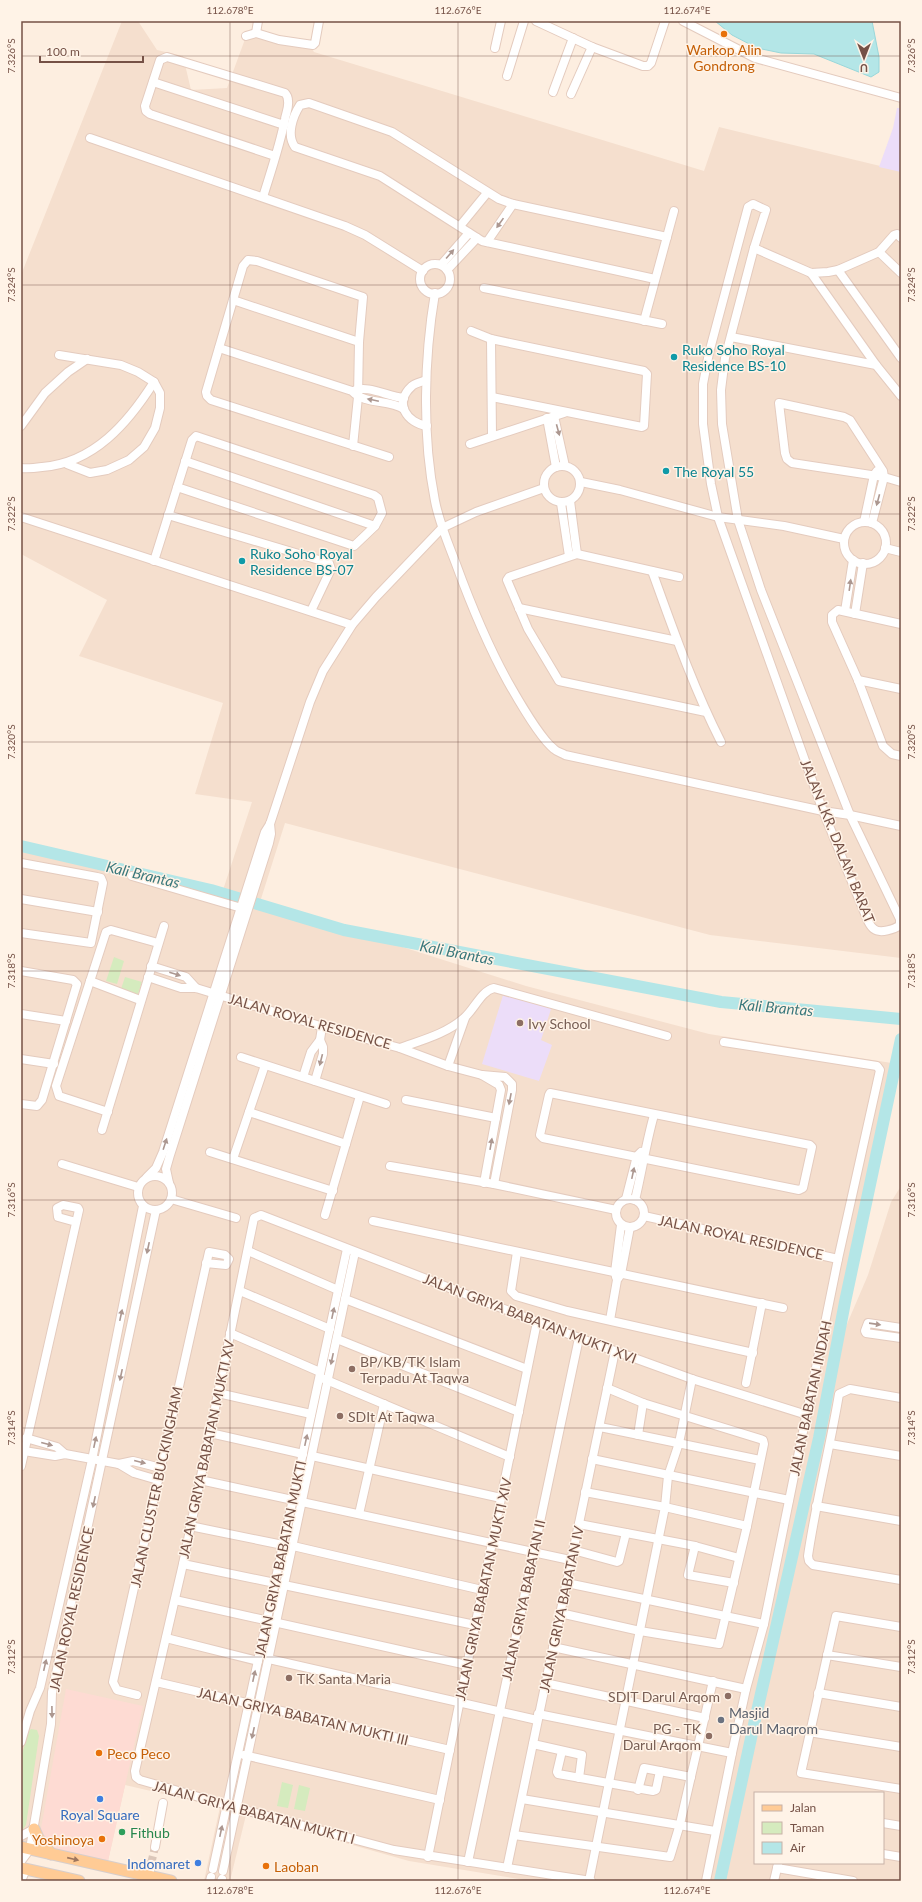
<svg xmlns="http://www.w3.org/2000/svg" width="922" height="1902" font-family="Lato,sans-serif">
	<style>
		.residential { fill: #f5dfce; fill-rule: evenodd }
		.commercial { fill: #fedbd3 }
		.education { fill: #ecddf9 }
		.green { fill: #d5ebbe }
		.water { fill: #b4e6e7; stroke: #99d7da }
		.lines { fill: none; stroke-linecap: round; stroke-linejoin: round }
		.river { stroke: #b4e6e7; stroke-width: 12 }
		.minor-tunnel { stroke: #dbc7ba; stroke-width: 8; stroke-dasharray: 8 4; stroke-linecap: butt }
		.minor-casing { stroke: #e4cbbe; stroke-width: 10 }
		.major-casing { stroke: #d8cecb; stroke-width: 13 }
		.minor { stroke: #fff; stroke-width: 8 }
		.major { stroke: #ffcb95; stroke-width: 11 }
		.oneway { fill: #ac9790 }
		.oneway2 { fill: #9e765e }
		.ticks { fill: none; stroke: #755146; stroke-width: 1; stroke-opacity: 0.45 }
		.food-dot { fill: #e8710a; stroke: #fff3e7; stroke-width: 1.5 }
		.culture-dot { fill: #0f9aa8; stroke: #fff3e7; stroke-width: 1.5 }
		.education-dot { fill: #8d6e63; stroke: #fff3e7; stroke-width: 1.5 }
		.worship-dot { fill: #6b7280; stroke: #fff3e7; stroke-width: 1.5 }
		.shop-dot { fill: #3f7fe0; stroke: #fff3e7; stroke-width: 1.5 }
		.leisure-dot { fill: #2e9e5b; stroke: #fff3e7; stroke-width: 1.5 }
		.labels { text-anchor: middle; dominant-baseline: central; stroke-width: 3; stroke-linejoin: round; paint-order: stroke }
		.food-label { font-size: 14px; fill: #c56008; stroke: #fff3e7; text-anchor: start }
		.culture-label { font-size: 14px; fill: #0d838f; stroke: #fff3e7; text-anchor: start }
		.street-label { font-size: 14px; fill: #755146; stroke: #fff3e7 }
		.education-label { font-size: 14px; fill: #785e54; stroke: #fff3e7; text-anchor: start }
		.worship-label { font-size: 14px; fill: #5b616d; stroke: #fff3e7; text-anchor: start }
		.shop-label { font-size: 14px; fill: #366cbe; stroke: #fff3e7 }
		.leisure-label { font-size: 14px; fill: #27864d; stroke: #fff3e7; text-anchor: start }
		.water-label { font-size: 15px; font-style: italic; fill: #3a787c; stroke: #fff3e7 }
		.neatline { fill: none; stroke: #755146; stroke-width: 1.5 }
		.ticks-label { font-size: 10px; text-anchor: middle; fill: #755146 }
	</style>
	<rect width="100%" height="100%" fill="#fdeee0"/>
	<path class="residential" d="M122,21H138L157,50L183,56L191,90L227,88L248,31L309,44L314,52L704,171L719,127L901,171V958L710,935L285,823L260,902L526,986L709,1034L898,1064L835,1352L868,1275L891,1202L901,1186V1881H531L409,1861L246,1815L230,1881H204L220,1807L125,1785L108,1861L21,1841V846L129,865L222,893L252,802L195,794L223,703L79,656L107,600L21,554V275ZM755,1793H883V1863H755Z"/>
	<polygon class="commercial" points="66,1689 143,1706 108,1861 58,1850 45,1842 40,1834"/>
	<g class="education">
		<polygon points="897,108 901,108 901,172 879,167 893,128"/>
		<polygon points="504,992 552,1006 541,1040 552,1045 539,1081 482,1064"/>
	</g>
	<g class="green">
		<polygon points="114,957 124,961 117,984 106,981"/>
		<polygon points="125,977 142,982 137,997 120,992"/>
		<polygon points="31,1729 37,1730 39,1736 26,1825 21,1832 21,1757 29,1731"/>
		<polygon points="282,1782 293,1785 288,1808 277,1806"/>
		<polygon points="299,1785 310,1788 305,1811 294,1809"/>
	</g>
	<polygon class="water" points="715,21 872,21 879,57 879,72 871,77 814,54 781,53 757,48 732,35"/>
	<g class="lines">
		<g class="river">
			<polyline points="21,846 211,890 344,930 721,1002 901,1019"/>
			<polyline points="720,1881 753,1729 819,1438 845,1302 901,1039"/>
		</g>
		<polyline class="minor-tunnel" points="151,1864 155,1847"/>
		<defs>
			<g id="minor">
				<polyline points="536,21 592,47 643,66 648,66 651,63 665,21"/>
				<polyline points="683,21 755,58 901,98"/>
				<polyline points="256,33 258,21"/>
				<polyline points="246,36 256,33 279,40 313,45 315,43 319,21"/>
				<polyline points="495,48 501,21"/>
				<polyline points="507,76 524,21"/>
				<polyline points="153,82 284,125"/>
				<polyline points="553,92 573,38"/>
				<polyline points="571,94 592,47"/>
				<polyline points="90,138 345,226 365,235 423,271"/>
				<path d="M263,197C271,171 280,145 285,119C286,113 289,107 288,101C288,97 287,95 285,93L167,57L160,60L145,106L146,111L150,114L275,156"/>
				<path d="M753,204L766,210L754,248L725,358L721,390L722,424L738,520L761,590L850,815L900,919V925C895,929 880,934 874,929C871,927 869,923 868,921L823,811L718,517L711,484L703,424V384L709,353L748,207Z"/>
				<polyline points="460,226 487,193"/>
				<polyline points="487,242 513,204"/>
				<polyline points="754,248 811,273 828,272 838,270 879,252 894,235 897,234 901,238"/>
				<polyline points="879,252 901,273"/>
				<circle cx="435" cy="279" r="15"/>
				<polyline points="441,265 469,233"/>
				<polyline points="447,270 477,238"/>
				<polyline points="838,270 901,358"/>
				<polyline points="811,273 876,365"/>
				<path d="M655,279L482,241L380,176L295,147C286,135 293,116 300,105L309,103L392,132L499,199L513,204L667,237"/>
				<polyline points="484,288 662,324"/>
				<path d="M435,293C424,358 422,436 435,501C439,522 448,543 456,564C471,605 487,644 508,682C517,698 541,739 554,749C557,752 562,753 565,755L823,811L850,815L901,826"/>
				<polyline points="233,300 359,342"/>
				<polyline points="644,321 674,211"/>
				<polyline points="471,331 491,339 644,371 647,374 644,426 642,427 492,397"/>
				<polyline points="731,337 876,365 901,396"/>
				<polyline points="491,339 492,436"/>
				<path d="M219,348L352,391C365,405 388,399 404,409"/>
				<polyline points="59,355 121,365 138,372 154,382 160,393 160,408 155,428 144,447 129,460 107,470 90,473 67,464"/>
				<path d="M426,380C422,382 415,383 412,386C393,403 407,423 427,426"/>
				<path d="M353,391C368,384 388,397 404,398"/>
				<polyline points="554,416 565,466"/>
				<polyline points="547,418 556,467"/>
				<polyline points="21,426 45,393 68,372 87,359"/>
				<polyline points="470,444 564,413"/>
				<polyline points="353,446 358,397 359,342 363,297 257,261 248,260 243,266 206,392 207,396 211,400 389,457"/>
				<polyline points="185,461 375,526"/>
				<circle cx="562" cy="484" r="18"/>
				<path d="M21,468C28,469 35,468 42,467C94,463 128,423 154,382"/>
				<polyline points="581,482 620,490 718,517 784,526 844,539"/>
				<polyline points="570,501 577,554"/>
				<polyline points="561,503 569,556"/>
				<polyline points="168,515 329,563 331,569 311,611"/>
				<polyline points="21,517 352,625"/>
				<polyline points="864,522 874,475 877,471"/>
				<circle cx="865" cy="543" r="21"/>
				<polyline points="872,523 884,477 883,471 850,420 844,417 779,403 785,453 787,459 792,463 884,477 901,482"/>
				<polyline points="885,548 901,552"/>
				<polyline points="154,561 192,440 196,436 374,495 378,498 382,513 375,526 354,546 177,487"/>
				<path d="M652,571C673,629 693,687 721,742"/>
				<polyline points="679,577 577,554 509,577 507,580 528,629 559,681 706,712"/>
				<polyline points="519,608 677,641"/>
				<polyline points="845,611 853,560"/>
				<polyline points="855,614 863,563"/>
				<polyline points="901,624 838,610 832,615 832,622 858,680 883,746 892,754 901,756"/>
				<polyline points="858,680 901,689"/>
				<polyline points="21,863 97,877 101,878 103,883 91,943 21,933"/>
				<polyline points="132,876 245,909"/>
				<polyline points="21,899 98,912"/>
				<polyline points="151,966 186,977 196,988"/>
				<polyline points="21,971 73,980 77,984 42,1100 37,1106 21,1104"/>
				<polyline points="148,977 181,988 196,988 333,1030 400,1048 448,1066 482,1075"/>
				<polyline points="90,981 140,1000"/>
				<polyline points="21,1014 66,1021"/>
				<path d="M400,1048C422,1040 446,1034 464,1018C474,1010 481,991 494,988L667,1036"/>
				<polyline points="241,1057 386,1104"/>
				<polyline points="21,1059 54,1064"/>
				<polyline points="448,1066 465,1018"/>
				<polyline points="303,1077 311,1052 320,1040"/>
				<polyline points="315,1081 323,1054 323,1047 320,1040 322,1027"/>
				<polygon points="550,1093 810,1145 812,1147 803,1188 799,1190 543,1138 540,1135 549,1095"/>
				<polyline points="406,1100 496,1118"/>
				<polyline points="108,1112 59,1096 56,1086 106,932 111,930 158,943"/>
				<polyline points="249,1112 346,1144"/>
				<polyline points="102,1130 164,926"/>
				<polyline points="210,1152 333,1191"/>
				<polyline points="233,1159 265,1065"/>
				<polyline points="62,1164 138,1187"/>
				<polyline points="390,1166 494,1184 616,1210"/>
				<circle cx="155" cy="1193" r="17"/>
				<polyline points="147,1177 156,1168 163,1152 265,832 270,824 310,702 323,671 352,625 376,597 442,528 476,512 544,488"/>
				<polyline points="169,1183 166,1169 170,1155 269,843 271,834 270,824"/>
				<polyline points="484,1183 501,1090 499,1085 482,1075 505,1077 512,1084 512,1090 494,1184"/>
				<circle cx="630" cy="1213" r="14"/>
				<polyline points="171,1199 236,1218"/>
				<polyline points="626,1199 637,1156 641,1152"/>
				<path d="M635,1200C642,1171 646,1143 654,1115"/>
				<polyline points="325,1215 360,1096"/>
				<polyline points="644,1216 838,1259"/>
				<polyline points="373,1221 783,1308"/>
				<polyline points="248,1251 338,1290"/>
				<polyline points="517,1252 511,1291 516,1296 567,1311 753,1353"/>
				<polyline points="616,1277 615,1272 621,1225"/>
				<polyline points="240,1291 330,1329"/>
				<polyline points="345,1299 527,1369"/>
				<polyline points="610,1320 617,1280 621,1274 630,1227"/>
				<polyline points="901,1328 868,1323 865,1331 866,1333 901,1338"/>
				<polyline points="230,1333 320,1372"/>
				<polyline points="337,1339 519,1412"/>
				<polyline points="324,1379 510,1457"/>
				<polyline points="746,1383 762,1303"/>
				<polyline points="218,1393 311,1414"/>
				<path d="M901,1398L850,1389L839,1394C830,1448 816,1501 808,1556L809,1561L813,1565L901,1580"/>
				<polyline points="600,1427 760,1460"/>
				<polyline points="210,1433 303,1454"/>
				<polyline points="638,1435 643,1403"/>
				<polyline points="26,1438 57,1447 65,1454"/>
				<polyline points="830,1444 901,1456"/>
				<polyline points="24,1451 55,1456 65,1454 119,1464 134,1473 158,1480"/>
				<polyline points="312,1456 501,1498"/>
				<polyline points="592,1459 789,1500"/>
				<polyline points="119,1464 133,1461 161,1468"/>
				<polyline points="21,1466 79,1210 78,1208 63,1205 57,1208 58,1217 76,1222"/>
				<polyline points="200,1480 570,1560"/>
				<polyline points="585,1492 665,1507 747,1526"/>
				<polyline points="816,1506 901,1521"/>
				<polyline points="359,1514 384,1404"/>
				<polyline points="579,1524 695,1546 739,1558"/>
				<polyline points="190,1526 283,1545"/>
				<polyline points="293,1546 482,1590"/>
				<polyline points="695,1546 688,1575 734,1583"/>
				<polyline points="573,1550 617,1562 619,1561 626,1533"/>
				<polyline points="183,1564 275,1583"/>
				<polyline points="567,1583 764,1624"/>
				<polyline points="284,1585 475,1625"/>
				<polyline points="175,1600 467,1665"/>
				<polyline points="560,1613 640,1631 719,1644 747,1526 764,1444 763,1440 643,1403 607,1388"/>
				<polyline points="901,1627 836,1616 801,1773 901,1789"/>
				<polyline points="166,1638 258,1661"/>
				<polyline points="553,1647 746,1689"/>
				<polyline points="827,1655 901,1667"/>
				<polyline points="269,1659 537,1720"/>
				<polyline points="156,1682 450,1750"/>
				<polyline points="545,1683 705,1718"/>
				<polyline points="818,1693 901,1707"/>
				<polyline points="137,1695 117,1690 113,1682 209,1252 225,1255 229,1259 226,1265 206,1263"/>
				<polyline points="538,1714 732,1753"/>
				<polyline points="809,1732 901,1747"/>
				<polyline points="21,1742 30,1711 40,1688 92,1460 143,1206"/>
				<polyline points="533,1744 582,1755 579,1778"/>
				<polyline points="562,1751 557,1772 558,1774 653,1791 656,1790 660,1771"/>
				<polyline points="244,1755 440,1800"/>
				<polyline points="638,1790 644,1768 691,1777"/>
				<polyline points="522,1799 715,1831"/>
				<polyline points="883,1823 901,1826"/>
				<polyline points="514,1835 670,1857 680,1824 713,1681"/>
				<polyline points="21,1836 34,1829"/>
				<polyline points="155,1847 163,1803"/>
				<polyline points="883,1854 901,1857"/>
				<polyline points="428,1857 537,1322"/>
				<polyline points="21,1861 30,1849 51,1724 52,1692 156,1210"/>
				<polyline points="468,1862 579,1338"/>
				<polyline points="507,1868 615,1351"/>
				<polyline points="777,1868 853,1881"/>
				<polyline points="213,1869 347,1249"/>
				<polyline points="223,1871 355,1252"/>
				<polyline points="149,1877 151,1864"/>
				<polyline points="21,1881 26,1869"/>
				<polyline points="210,1881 211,1877"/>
				<polyline points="221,1881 222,1879"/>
				<polyline points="589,1881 665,1507 668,1476 679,1443 692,1379"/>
				<polyline points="591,1881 394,1850 237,1808 140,1780 136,1777 135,1771 183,1564 254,1218 261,1215 579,1338 692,1379 807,1415"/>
				<polyline points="706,1881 732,1753 746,1689 764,1624 838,1259 880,1070 877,1066 724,1042"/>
				<polyline points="774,1881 778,1864"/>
			</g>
			<g id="major">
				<polyline points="34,1829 38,1838 51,1854"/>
				<polyline points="21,1847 171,1881"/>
				<polyline points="21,1868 79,1881"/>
			</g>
		</defs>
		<use href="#minor" class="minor-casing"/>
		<use href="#major" class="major-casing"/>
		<use href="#minor" class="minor"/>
		<use href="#major" class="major"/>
	</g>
	<defs><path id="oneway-solid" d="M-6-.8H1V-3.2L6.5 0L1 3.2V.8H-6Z"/></defs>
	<g class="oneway">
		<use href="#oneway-solid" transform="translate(500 223) rotate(125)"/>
		<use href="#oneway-solid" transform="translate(450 254) rotate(-49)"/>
		<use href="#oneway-solid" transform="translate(373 400) rotate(-168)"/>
		<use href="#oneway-solid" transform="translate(558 430) rotate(75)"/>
		<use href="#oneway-solid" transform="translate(878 500) rotate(105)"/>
		<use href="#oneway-solid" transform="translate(850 585) rotate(-82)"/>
		<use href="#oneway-solid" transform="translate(175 974) rotate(18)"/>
		<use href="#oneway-solid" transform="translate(321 1060) rotate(104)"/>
		<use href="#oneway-solid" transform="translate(510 1099) rotate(101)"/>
		<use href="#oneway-solid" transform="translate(165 1144) rotate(-72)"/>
		<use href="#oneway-solid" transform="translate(491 1144) rotate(-80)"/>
		<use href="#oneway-solid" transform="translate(633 1173) rotate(-78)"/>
		<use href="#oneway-solid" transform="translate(148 1248) rotate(102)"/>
		<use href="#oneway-solid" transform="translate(333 1313) rotate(-78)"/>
		<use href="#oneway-solid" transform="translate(121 1315) rotate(-78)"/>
		<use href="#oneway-solid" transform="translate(875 1324) rotate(8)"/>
		<use href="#oneway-solid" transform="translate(332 1359) rotate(102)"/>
		<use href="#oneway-solid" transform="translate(121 1375) rotate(102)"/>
		<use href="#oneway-solid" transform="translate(306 1440) rotate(-78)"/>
		<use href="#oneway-solid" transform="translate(95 1442) rotate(-78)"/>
		<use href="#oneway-solid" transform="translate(47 1444) rotate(15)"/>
		<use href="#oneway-solid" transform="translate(140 1462) rotate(14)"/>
		<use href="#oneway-solid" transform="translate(94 1502) rotate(102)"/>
		<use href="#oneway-solid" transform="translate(45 1665) rotate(-77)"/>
		<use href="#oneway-solid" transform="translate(254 1676) rotate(-78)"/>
		<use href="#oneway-solid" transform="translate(52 1712) rotate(89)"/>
		<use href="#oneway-solid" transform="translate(253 1733) rotate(102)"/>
		<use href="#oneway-solid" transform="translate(221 1831) rotate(-78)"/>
	</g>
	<use class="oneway2" href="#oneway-solid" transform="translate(73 1859) rotate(13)"/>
	<path class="ticks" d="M230,21V1881M458,21V1881M687,21V1881M21,56H901M21,285H901M21,514H901M21,742H901M21,971H901M21,1200H901M21,1428H901M21,1657H901"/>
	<g class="food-dot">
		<circle cx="724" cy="34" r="4"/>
		<circle cx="99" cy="1753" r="4"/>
		<circle cx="102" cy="1839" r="4"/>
		<circle cx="266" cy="1866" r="4"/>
	</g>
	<g class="culture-dot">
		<circle cx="674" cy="357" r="4"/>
		<circle cx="666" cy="471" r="4"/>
		<circle cx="242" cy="561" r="4"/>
	</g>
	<g class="education-dot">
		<circle cx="520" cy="1023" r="4"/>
		<circle cx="352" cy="1369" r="4"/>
		<circle cx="340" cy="1416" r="4"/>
		<circle cx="289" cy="1678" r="4"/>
		<circle cx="728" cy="1696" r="4"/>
		<circle cx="709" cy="1736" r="4"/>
	</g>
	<circle class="worship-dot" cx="721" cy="1720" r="4"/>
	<g class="shop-dot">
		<circle cx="100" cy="1799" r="4"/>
		<circle cx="198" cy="1863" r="4"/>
	</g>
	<circle class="leisure-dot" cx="122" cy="1832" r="4"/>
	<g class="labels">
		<g class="food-label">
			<text x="724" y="49" text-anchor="middle">Warkop Alin<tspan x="724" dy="16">Gondrong</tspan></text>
			<text x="107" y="1753">Peco Peco</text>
			<text x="94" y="1839" text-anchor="end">Yoshinoya</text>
			<text x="274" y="1866">Laoban</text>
		</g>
		<g class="culture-label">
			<text x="682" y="349">Ruko Soho Royal<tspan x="682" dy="16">Residence BS-10</tspan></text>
			<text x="674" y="471">The Royal 55</text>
			<text x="250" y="553">Ruko Soho Royal<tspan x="250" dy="16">Residence BS-07</tspan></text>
		</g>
		<g class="street-label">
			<text transform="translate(838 841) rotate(68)">JALAN LKR. DALAM BARAT</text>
			<text transform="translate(310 1021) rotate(16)">JALAN ROYAL RESIDENCE</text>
			<text transform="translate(741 1237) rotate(12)">JALAN ROYAL RESIDENCE</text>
			<text transform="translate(530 1318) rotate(21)">JALAN GRIYA BABATAN MUKTI XVI</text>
			<text transform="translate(810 1398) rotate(-78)">JALAN BABATAN INDAH</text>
			<text transform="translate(206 1449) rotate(-78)">JALAN GRIYA BABATAN MUKTI XV</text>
			<text transform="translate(156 1487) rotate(-78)">JALAN CLUSTER BUCKINGHAM</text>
			<text transform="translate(280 1559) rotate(-78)">JALAN GRIYA BABATAN MUKTI</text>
			<text transform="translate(483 1589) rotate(-78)">JALAN GRIYA BABATAN MUKTI XIV</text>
			<text transform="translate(523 1600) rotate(-78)">JALAN GRIYA BABATAN II</text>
			<text transform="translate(71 1609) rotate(-78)">JALAN ROYAL RESIDENCE</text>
			<text transform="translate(561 1609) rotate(-78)">JALAN GRIYA BABATAN IV</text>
			<text transform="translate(303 1716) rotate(13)">JALAN GRIYA BABATAN MUKTI III</text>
			<text transform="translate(254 1812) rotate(15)">JALAN GRIYA BABATAN MUKTI I</text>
		</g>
		<g class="education-label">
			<text x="528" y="1023">Ivy School</text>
			<text x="360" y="1361">BP/KB/TK Islam<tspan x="360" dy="16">Terpadu At Taqwa</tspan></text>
			<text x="348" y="1416">SDIt At Taqwa</text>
			<text x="297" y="1678">TK Santa Maria</text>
			<text x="720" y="1696" text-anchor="end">SDIT Darul Arqom</text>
			<text x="701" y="1728" text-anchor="end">PG - TK<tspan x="701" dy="16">Darul Arqom</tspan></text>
		</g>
		<g class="worship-label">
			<text x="729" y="1712">Masjid<tspan x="729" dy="16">Darul Maqrom</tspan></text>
		</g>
		<g class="shop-label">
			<text x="100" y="1814">Royal Square</text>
			<text x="190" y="1863" text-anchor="end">Indomaret</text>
		</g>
		<g class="leisure-label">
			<text x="130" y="1832">Fithub</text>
		</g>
		<g class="water-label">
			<text transform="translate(143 874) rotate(13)">Kali Brantas</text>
			<text transform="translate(457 952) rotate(11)">Kali Brantas</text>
			<text transform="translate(776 1007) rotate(5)">Kali Brantas</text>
		</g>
	</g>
	<rect width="922" height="1902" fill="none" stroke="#fff3e7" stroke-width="44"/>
	<rect x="754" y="1792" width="130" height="72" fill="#fff3e7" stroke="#c8b2a7"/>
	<rect x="762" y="1805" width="20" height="6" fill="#ffcb95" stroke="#c8b2a7"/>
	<text x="790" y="1812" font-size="12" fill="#755146">Jalan</text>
	<rect x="762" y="1822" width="20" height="12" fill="#d5ebbe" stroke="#c8b2a7"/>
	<text x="790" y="1832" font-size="12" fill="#755146">Taman</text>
	<rect x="762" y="1842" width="20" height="12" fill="#b4e6e7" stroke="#c8b2a7"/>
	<text x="790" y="1852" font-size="12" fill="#755146">Air</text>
	<g transform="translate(864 58) rotate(180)" stroke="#fff3e7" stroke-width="3" paint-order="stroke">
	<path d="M0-3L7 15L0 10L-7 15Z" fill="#755146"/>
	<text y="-6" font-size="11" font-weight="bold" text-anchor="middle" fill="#755146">U</text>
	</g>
	<path d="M40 56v6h103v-6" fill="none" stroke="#755146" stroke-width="2"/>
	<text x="46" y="56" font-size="12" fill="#755146" stroke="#fff3e7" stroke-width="3" paint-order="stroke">100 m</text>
	<rect x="22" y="22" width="878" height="1858" class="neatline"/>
	<g class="ticks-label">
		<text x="230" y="14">112.678°E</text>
		<text x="458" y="14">112.676°E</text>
		<text x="687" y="14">112.674°E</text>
		<text transform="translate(911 56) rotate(-90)" y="4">7.326°S</text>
		<text transform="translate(11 56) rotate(-90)" y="4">7.326°S</text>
		<text transform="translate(911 285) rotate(-90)" y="4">7.324°S</text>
		<text transform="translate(11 285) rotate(-90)" y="4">7.324°S</text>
		<text transform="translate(911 514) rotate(-90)" y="4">7.322°S</text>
		<text transform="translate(11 514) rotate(-90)" y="4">7.322°S</text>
		<text transform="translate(911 742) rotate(-90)" y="4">7.320°S</text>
		<text transform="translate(11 742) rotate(-90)" y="4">7.320°S</text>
		<text transform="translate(911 971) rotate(-90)" y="4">7.318°S</text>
		<text transform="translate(11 971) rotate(-90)" y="4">7.318°S</text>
		<text transform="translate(911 1200) rotate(-90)" y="4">7.316°S</text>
		<text transform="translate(11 1200) rotate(-90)" y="4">7.316°S</text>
		<text transform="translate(11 1428) rotate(-90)" y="4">7.314°S</text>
		<text transform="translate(911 1428) rotate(-90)" y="4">7.314°S</text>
		<text transform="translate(11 1657) rotate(-90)" y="4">7.312°S</text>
		<text transform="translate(911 1657) rotate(-90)" y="4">7.312°S</text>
		<text x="230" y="1894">112.678°E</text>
		<text x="458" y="1894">112.676°E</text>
		<text x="687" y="1894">112.674°E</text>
	</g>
</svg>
